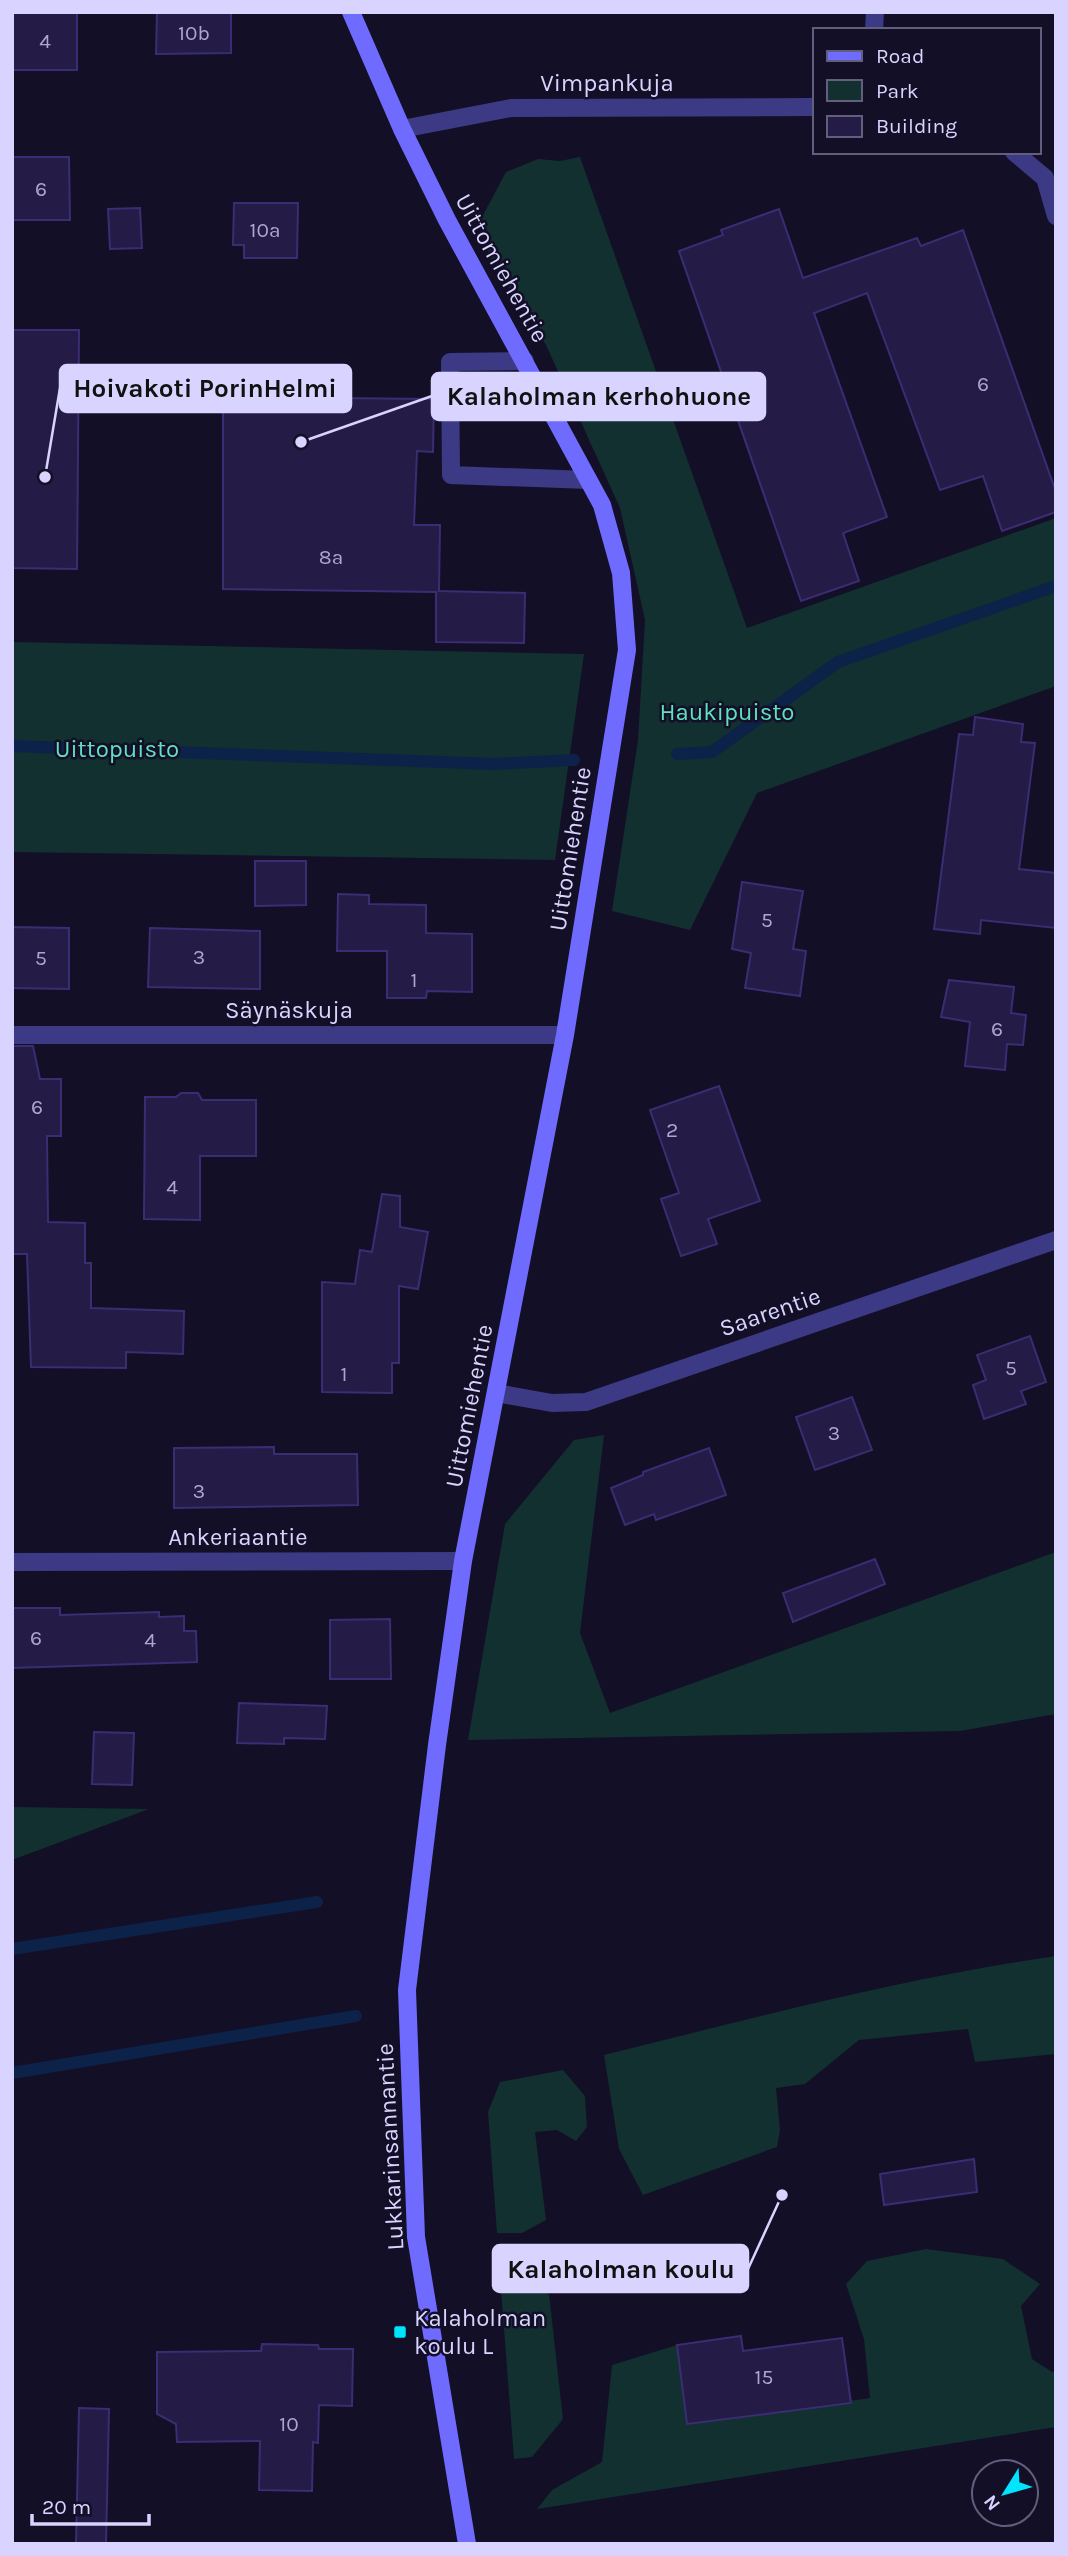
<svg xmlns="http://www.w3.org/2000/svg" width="1068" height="2556" font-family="Karla,sans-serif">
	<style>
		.green { fill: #12302f }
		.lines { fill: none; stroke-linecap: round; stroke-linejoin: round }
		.stream { stroke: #0c2248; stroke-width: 12 }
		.building { fill: #241b47; stroke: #3b2d73; stroke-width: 2 }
		.lane { stroke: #3d3a85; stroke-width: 18 }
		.street { stroke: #3d3a85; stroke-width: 18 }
		.secondary { stroke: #6f6bff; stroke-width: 18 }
		.poi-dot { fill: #00e5ff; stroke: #130f26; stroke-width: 2.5 }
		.labels { text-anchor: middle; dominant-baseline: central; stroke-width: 5; stroke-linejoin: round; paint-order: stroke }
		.number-label { font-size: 21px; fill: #aca6d1 }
		.street-label { font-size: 24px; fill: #d9d4ff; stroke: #130f26 }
		.park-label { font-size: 24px; fill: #5fe0c0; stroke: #130f26 }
		.poi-label { font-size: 24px; fill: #d9d4ff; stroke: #130f26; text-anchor: start }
		.leader { fill: none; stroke: #d9d4ff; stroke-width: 2.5 }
		.callout-dot { fill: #d9d4ff; stroke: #130f26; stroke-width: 2.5 }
		.callout { fill: #d9d4ff; stroke: #d9d4ff; stroke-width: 2.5 }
		.callout-label { font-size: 26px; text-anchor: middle; font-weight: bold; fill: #111 }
	</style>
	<rect width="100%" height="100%" fill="#130f26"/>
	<g class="green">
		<polygon points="580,157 747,628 1056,518 1056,686 757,793 690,930 612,911 638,740 645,620 620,508 546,345 490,258 480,221 506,172 538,159 560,161"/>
		<polygon points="12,642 584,654 555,860 12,852"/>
		<polygon points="604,1435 580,1633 610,1713 1056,1552 1056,1714 960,1731 468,1740 505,1524 574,1440"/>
		<polygon points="12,1807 149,1809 12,1860"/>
		<path d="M1056,1956V2054L975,2062L968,2029L859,2040L805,2084L776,2088L780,2130L777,2147L643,2195L619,2149L604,2055C754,2018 903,1978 1056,1956Z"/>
		<polygon points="563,2070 585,2096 587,2127 576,2141 557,2130 535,2132 546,2220 522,2233 497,2233 488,2112 500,2082"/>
		<polygon points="926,2249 1003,2259 1040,2284 1021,2306 1032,2359 1052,2372 1056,2371 1056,2427 537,2509 552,2490 602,2462 612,2365 677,2345 687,2424 870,2398 864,2339 846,2284 867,2261"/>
		<polygon points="516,2281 549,2294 563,2419 532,2457 514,2459 501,2290"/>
	</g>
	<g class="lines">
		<g class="stream">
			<polyline points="12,746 495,764 574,760"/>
			<polyline points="677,754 712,752 838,662 1056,586"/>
			<polyline points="12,1949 317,1902"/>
			<polyline points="12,2073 356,2016"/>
		</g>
	</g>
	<g class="building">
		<rect x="12" y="12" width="65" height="58"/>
		<polygon points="157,12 231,12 231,53 156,54"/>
		<polygon points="12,157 69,157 70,220 12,220"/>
		<polygon points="234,203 298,203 297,258 244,258 244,245 233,245"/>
		<polygon points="140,208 142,248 110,249 108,209"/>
		<polygon points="779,209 803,278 917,238 921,246 963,230 1056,492 1056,512 1002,531 983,476 940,490 867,293 814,313 887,517 843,533 859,581 801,601 679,251 723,235 721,230"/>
		<polygon points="13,330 79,330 77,569 12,568"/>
		<polygon points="223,397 434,399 433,452 417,451 414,525 440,525 439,591 525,593 524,643 436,642 436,592 223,589"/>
		<polygon points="975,717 1023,724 1021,742 1035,743 1019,869 1056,873 1056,928 981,920 980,934 934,929 959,734 973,735"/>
		<polygon points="255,861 306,861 306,905 255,906"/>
		<polygon points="742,882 803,891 793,949 806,951 800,996 745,988 751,953 732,949"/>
		<polygon points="338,894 369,895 369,904 426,905 426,933 472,934 472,992 427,991 426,998 387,998 387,951 337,951"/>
		<polygon points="12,927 69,928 69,989 12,988"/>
		<polygon points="150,928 260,931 260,989 148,987"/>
		<polygon points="949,980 1014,987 1011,1013 1026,1015 1023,1045 1007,1044 1005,1070 965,1066 970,1022 941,1017"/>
		<polygon points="12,1046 33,1046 40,1079 61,1079 61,1136 47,1136 48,1222 85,1223 85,1263 91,1263 91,1308 184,1311 183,1354 126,1352 126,1368 31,1367 27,1254 12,1254"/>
		<polygon points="719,1086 760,1201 708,1219 717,1244 681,1256 661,1199 679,1193 650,1110"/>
		<polygon points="181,1093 198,1093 202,1100 256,1100 256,1156 200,1156 200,1220 144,1219 145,1097 176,1097"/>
		<polygon points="382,1194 400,1196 400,1227 428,1232 418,1289 399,1286 399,1363 392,1363 392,1393 322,1392 322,1282 355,1284 360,1250 372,1252"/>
		<polygon points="1030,1336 1046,1382 1021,1391 1026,1404 984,1419 973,1385 986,1380 977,1355"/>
		<polygon points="852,1397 872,1450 815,1470 796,1417"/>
		<polygon points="274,1447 274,1454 357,1454 358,1505 174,1508 174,1448"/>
		<polygon points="709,1448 726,1495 656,1520 654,1514 625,1525 611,1488 643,1475 643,1472"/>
		<polygon points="875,1559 885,1584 793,1622 783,1593"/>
		<polygon points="12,1608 60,1608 60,1615 159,1612 159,1617 184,1616 184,1631 196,1631 197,1662 12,1668"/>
		<polygon points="390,1619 391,1679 330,1679 330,1620"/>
		<polygon points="239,1703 327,1706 325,1739 284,1738 284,1744 237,1743"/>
		<polygon points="94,1732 134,1733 132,1785 92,1784"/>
		<polygon points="974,2159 977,2192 884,2205 880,2174"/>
		<polygon points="741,2336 743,2351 842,2338 851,2403 687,2424 677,2345"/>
		<polygon points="262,2344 318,2345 319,2349 353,2349 352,2406 319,2405 318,2443 313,2442 312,2491 259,2490 260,2441 177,2442 176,2424 157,2414 157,2352 261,2351"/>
		<polygon points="79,2408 109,2409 106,2544 76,2544"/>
	</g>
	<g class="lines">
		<polyline class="lane" points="525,361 450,362 451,475 588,480"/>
		<g class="street">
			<polyline points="874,30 875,12"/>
			<polyline points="402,129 511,108 814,107"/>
			<polyline points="1014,152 1045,178 1056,216"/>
			<polyline points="12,1035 565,1035"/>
			<polyline points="496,1393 552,1403 586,1402 1056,1240"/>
			<polyline points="12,1562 463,1561"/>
		</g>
		<polyline class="secondary" points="351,12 402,129 447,220 602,505 621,573 627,650 565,1035 463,1561 437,1745 407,1990 416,2237 467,2544"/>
	</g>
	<rect class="poi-dot" x="393" y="2325" width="14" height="14" rx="3.5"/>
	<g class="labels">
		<g class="number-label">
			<text x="194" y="33">10b</text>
			<text x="45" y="41">4</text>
			<text x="41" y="189">6</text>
			<text x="265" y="230">10a</text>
			<text x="983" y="384">6</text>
			<text x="331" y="557">8a</text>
			<text x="767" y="920">5</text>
			<text x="199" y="957">3</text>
			<text x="41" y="958">5</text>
			<text x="414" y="980">1</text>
			<text x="997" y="1029">6</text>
			<text x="37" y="1107">6</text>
			<text x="672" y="1130">2</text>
			<text x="172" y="1187">4</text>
			<text x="1011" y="1368">5</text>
			<text x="344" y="1374">1</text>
			<text x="834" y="1433">3</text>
			<text x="199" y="1491">3</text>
			<text x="36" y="1638">6</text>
			<text x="150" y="1640">4</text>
			<text x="764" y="2377">15</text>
			<text x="289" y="2424">10</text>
		</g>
		<g class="street-label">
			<text x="607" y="83">Vimpankuja</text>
			<text transform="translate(502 268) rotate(61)">Uittomiehentie</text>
			<text transform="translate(570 849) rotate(-81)">Uittomiehentie</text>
			<text x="289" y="1010">Säynäskuja</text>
			<text transform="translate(770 1312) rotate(-19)">Saarentie</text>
			<text transform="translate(469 1406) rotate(-79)">Uittomiehentie</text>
			<text x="238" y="1537">Ankeriaantie</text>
			<text transform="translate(390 2147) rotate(-93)">Lukkarinsannantie</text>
		</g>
		<g class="park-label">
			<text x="727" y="712">Haukipuisto</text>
			<text x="117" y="749">Uittopuisto</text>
		</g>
		<g class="poi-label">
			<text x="414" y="2318">Kalaholman<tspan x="414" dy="28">koulu L</tspan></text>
		</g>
	</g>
	<path class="leader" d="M45 477L60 388M301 442L432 396M782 2195L748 2269"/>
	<g class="callout-dot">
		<circle cx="45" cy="477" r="7"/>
		<circle cx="301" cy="442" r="7"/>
		<circle cx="782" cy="2195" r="7"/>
	</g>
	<g class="callout">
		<rect x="60" y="365" width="291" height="47" rx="7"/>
		<rect x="432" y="373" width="333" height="47" rx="7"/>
		<rect x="493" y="2245" width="255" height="47" rx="7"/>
	</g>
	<g class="callout-label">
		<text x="205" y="397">Hoivakoti PorinHelmi</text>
		<text x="599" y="405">Kalaholman kerhohuone</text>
		<text x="621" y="2278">Kalaholman koulu</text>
	</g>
	<rect width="1068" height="2556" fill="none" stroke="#d9d4ff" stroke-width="28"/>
	<rect x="813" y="28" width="228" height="126" fill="#130f26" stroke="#625e7d" stroke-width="2"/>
	<rect x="827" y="51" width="35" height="10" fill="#6f6bff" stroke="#625e7d" stroke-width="2"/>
	<text x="876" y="63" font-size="21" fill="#d9d4ff">Road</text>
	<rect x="827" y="80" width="35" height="21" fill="#12302f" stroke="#625e7d" stroke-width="2"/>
	<text x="876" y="98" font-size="21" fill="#d9d4ff">Park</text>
	<rect x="827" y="116" width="35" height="21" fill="#241b47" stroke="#625e7d" stroke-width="2"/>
	<text x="876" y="133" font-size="21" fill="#d9d4ff">Building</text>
	<g transform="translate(1005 2493) rotate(233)"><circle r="33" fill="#130f26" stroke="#625e7d" stroke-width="2"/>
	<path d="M0-5L12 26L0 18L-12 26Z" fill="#00e5ff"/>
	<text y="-10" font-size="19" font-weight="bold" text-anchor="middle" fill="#d9d4ff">N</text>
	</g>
	<path d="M32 2514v10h117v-10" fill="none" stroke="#d9d4ff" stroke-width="3.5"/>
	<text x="42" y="2514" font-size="21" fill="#d9d4ff" stroke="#130f26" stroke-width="5" paint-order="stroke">20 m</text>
</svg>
